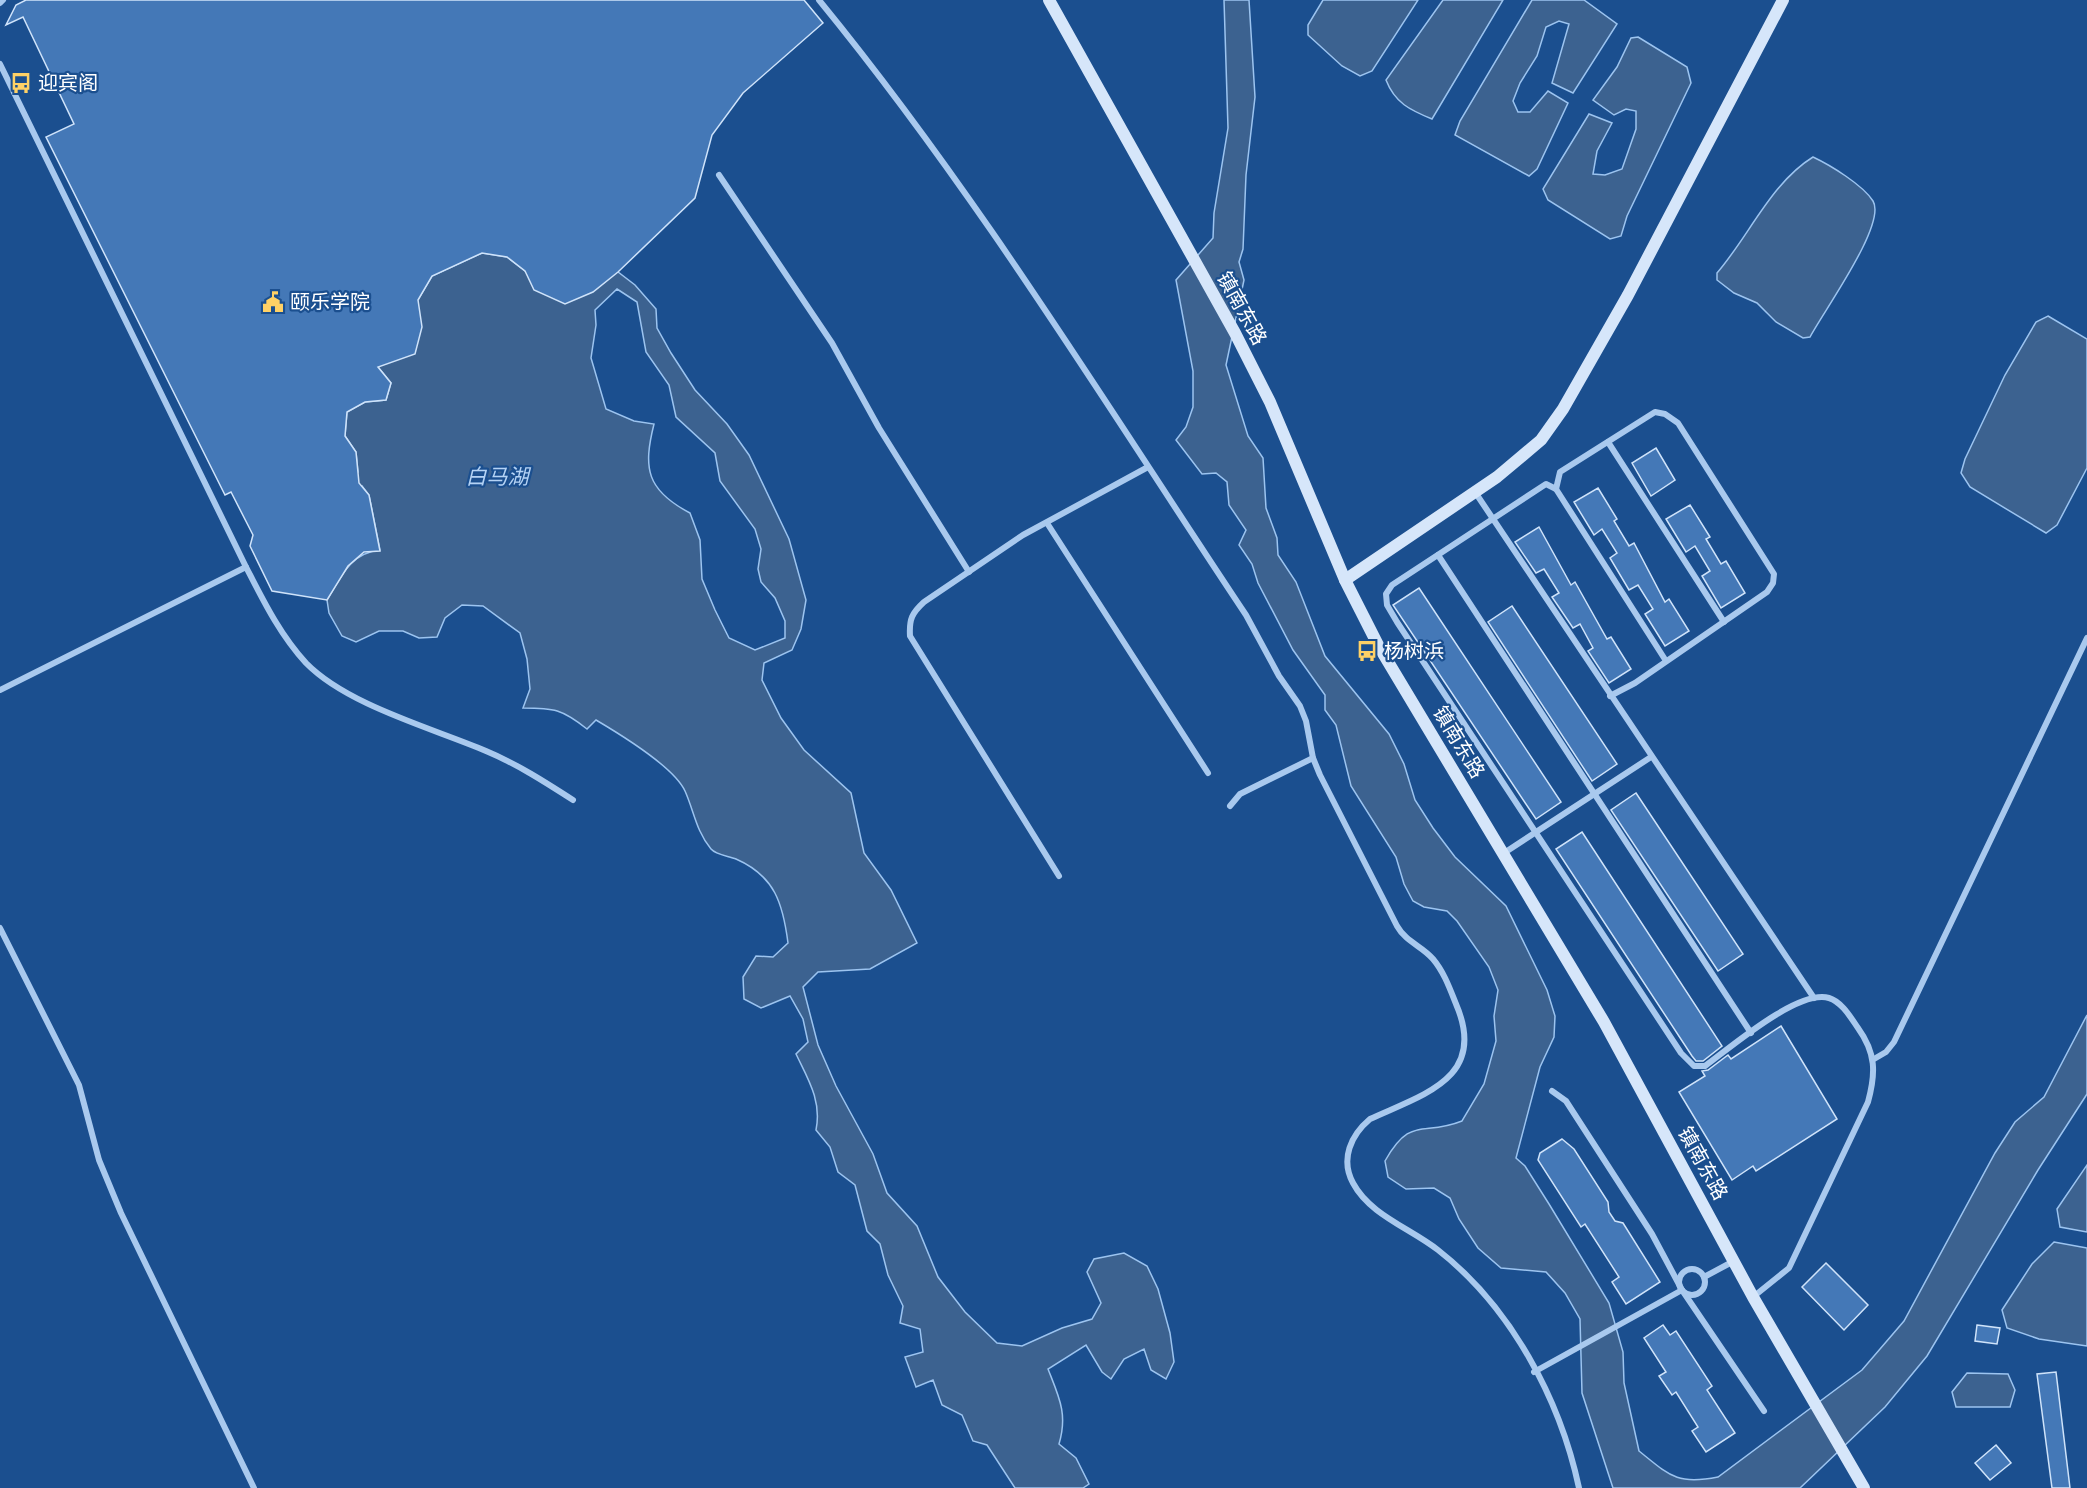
<svg xmlns="http://www.w3.org/2000/svg" width="2087" height="1488" font-family="Raleway,'Noto Sans SC',sans-serif">
	<style>
		.water { fill: #3c6290; stroke: #9cc4f0; stroke-width: 1.5; fill-rule: evenodd }
		.building { fill: #4478b7; stroke: #cfe3fa; stroke-width: 1.5 }
		.lines { fill: none; stroke-linecap: round; stroke-linejoin: round }
		.street { stroke: #a9c9ee; stroke-width: 6 }
		.secondary { stroke: #d6e6fa; stroke-width: 12 }
		.labels { text-anchor: middle; dominant-baseline: central; stroke-width: 4.5; stroke-linejoin: round; paint-order: stroke }
		.poi-label { font-size: 20px; fill: #fff; stroke: #1b4f8f; text-anchor: start }
		.street-label { font-size: 20px; fill: #fff; stroke: #1b4f8f }
		.water-label { font-size: 21px; font-style: italic; fill: #b5d3f5; stroke: #1b4f8f }
	</style>
	<rect width="100%" height="100%" fill="#1b4f8f"/>
	<g class="water">
		<path d="M1224,0H1249L1255,97L1246,175L1243,249L1239,262L1244,280L1226,365L1248,436L1263,458L1266,508L1277,538L1278,555L1296,582L1325,656L1389,734L1404,764L1415,800L1433,828L1455,857L1506,906L1547,990L1555,1016L1554,1037L1540,1067L1516,1158L1525,1166L1549,1204L1609,1303L1623,1352L1624,1383L1639,1451C1670,1476 1677,1485 1718,1477L1862,1370L1904,1321L1995,1153L2015,1122L2044,1097L2087,1015V1094L2038,1170L1927,1356L1885,1407L1800,1488H1613L1582,1393L1580,1319L1565,1293L1546,1272L1501,1268L1478,1248L1459,1219L1450,1198L1434,1188L1406,1189L1388,1177L1385,1161C1411,1115 1422,1137 1462,1121L1484,1084L1496,1041L1494,1016L1498,990L1489,967L1457,921L1447,911L1424,907L1413,901L1404,884L1396,857L1351,786L1336,725L1325,710V695L1293,650L1258,583L1252,564L1239,545L1246,530L1229,505L1227,482L1216,473L1202,474L1176,440L1186,427L1193,407V371L1176,280L1213,238L1214,213L1228,128Z"/>
		<polygon points="1323,0 1418,0 1372,71 1360,76 1342,66 1308,35 1308,25"/>
		<path d="M1443,0H1503L1432,119C1410,110 1395,103 1386,80Z"/>
		<polygon points="1532,0 1584,0 1617,24 1573,93 1552,83 1569,24 1559,21 1546,27 1537,56 1520,83 1513,101 1518,112 1530,112 1548,91 1568,103 1537,169 1529,176 1455,135 1460,121"/>
		<polygon points="1638,37 1687,67 1691,83 1627,216 1621,236 1610,239 1548,200 1543,189 1589,114 1612,123 1597,151 1593,174 1605,175 1622,169 1636,129 1636,111 1626,109 1614,115 1593,100 1617,67 1631,38"/>
		<path d="M1813,157C1830,165 1863,185 1873,201C1887,224 1823,312 1810,337L1803,338L1776,322L1757,303L1734,293L1717,280V273C1749,236 1771,183 1813,157Z"/>
		<path d="M482,253L507,257L525,271L618,272L635,285L656,309L657,328L671,353L695,390L727,424L749,455L789,539L806,600L801,629L792,650L764,663L762,680L781,718L804,750L851,793L864,853L891,890L917,943L870,969L818,972L803,987L818,1045L836,1086L873,1154L887,1193L917,1226L938,1277L965,1312L997,1343L1022,1346L1062,1328L1092,1319L1101,1303L1087,1272L1094,1259L1124,1253L1147,1266L1158,1289L1170,1333L1174,1362L1166,1379L1151,1370L1144,1349L1124,1359L1111,1379L1102,1372L1086,1345L1048,1369C1059,1397 1068,1414 1059,1444L1076,1458L1089,1484L1083,1488H1015L987,1445L973,1441L962,1415L942,1405L933,1380L916,1387L905,1357L923,1352L920,1329L900,1323L903,1306L888,1275L880,1244L867,1231L855,1185L838,1172L830,1147L816,1130C822,1101 808,1079 796,1054L808,1042L803,1019L790,996L761,1008L744,999L743,977L756,956L773,957L788,943C783,904 775,876 736,859C729,856 716,855 711,849C696,831 694,811 685,791C674,767 618,733 596,720L587,729C562,709 554,708 523,708L530,689L527,659L520,633L483,606L462,605L445,618L437,637L419,638L403,631H379L356,642L342,636L329,613L327,600C341,577 350,553 380,550L369,495L362,486L351,491L346,479L358,472L356,452L345,436L347,412L365,402L386,400L391,383L378,367L432,276ZM617,289L637,302L646,352L669,385L676,417L715,453L720,481L755,529L761,549L758,569L761,582L775,598L785,621V638L755,650L729,638L715,610L702,579L700,540L690,513C646,490 643,468 654,424L634,421L606,409L591,358L596,325L595,310Z"/>
		<polygon points="2048,316 2087,339 2087,468 2057,525 2046,533 1970,487 1961,473 1965,459 2005,375 2036,322"/>
		<polygon points="2087,1165 2087,1232 2060,1227 2057,1209"/>
		<polygon points="2054,1242 2087,1248 2087,1346 2039,1339 2007,1328 2002,1310 2032,1264"/>
		<polygon points="1967,1373 2008,1374 2015,1390 2010,1407 1956,1407 1952,1392"/>
	</g>
	<g class="building">
		<polygon points="26,0 804,0 823,23 743,93 712,135 695,198 618,272 593,292 565,304 534,290 525,271 507,257 482,253 432,276 418,300 422,327 415,354 378,367 391,383 386,400 365,402 347,412 345,436 356,452 359,483 369,495 380,551 364,552 348,566 327,600 272,591 250,546 253,535 231,492 225,495 46,137 74,124 23,17 6,25 16,5"/>
		<polygon points="1656,448 1675,480 1651,496 1632,463"/>
		<polygon points="1598,488 1617,519 1614,521 1629,546 1634,543 1665,602 1669,599 1689,631 1665,646 1645,614 1653,609 1638,585 1629,590 1610,558 1617,553 1602,529 1594,535 1574,502"/>
		<polygon points="1690,505 1710,537 1706,539 1721,564 1726,561 1745,593 1721,608 1702,576 1710,571 1695,546 1686,552 1666,519"/>
		<polygon points="1539,527 1571,585 1575,582 1607,639 1611,637 1631,669 1609,683 1588,651 1593,648 1580,624 1573,628 1552,597 1559,593 1544,569 1536,573 1515,542"/>
		<polygon points="1419,588 1561,802 1536,819 1393,605"/>
		<polygon points="1512,606 1617,764 1592,781 1488,622"/>
		<polygon points="1636,793 1743,954 1718,971 1611,810"/>
		<polygon points="1582,832 1722,1046 1703,1061 1696,1061 1692,1056 1556,849"/>
		<polygon points="1781,1026 1837,1119 1756,1171 1753,1166 1732,1180 1679,1092 1705,1076 1702,1071 1708,1070 1728,1055 1731,1059"/>
		<polygon points="1562,1139 1574,1149 1608,1202 1609,1212 1615,1221 1623,1223 1660,1282 1626,1304 1612,1282 1619,1277 1585,1224 1581,1227 1538,1160 1540,1153"/>
		<polygon points="1826,1263 1868,1305 1844,1330 1802,1287"/>
		<polygon points="1663,1325 1670,1335 1676,1331 1712,1386 1707,1390 1735,1433 1706,1452 1692,1431 1698,1427 1676,1392 1672,1395 1659,1376 1666,1372 1644,1338"/>
		<polygon points="1977,1325 2000,1328 1997,1344 1975,1341"/>
		<polygon points="2056,1372 2070,1488 2052,1488 2037,1374"/>
		<polygon points="1996,1445 2011,1463 1990,1480 1975,1463"/>
	</g>
	<g class="lines">
		<g class="street">
			<path d="M819,0C977,193 1108,408 1246,615L1279,676L1300,706L1306,721L1313,758L1320,775L1397,926C1406,942 1422,946 1433,959C1444,972 1450,989 1456,1004C1488,1078 1424,1094 1370,1119C1351,1135 1340,1159 1353,1183C1370,1215 1410,1228 1438,1250C1511,1307 1560,1399 1579,1488"/>
			<polyline points="0,3 3,0"/>
			<path d="M0,64L246,567C263,600 280,635 306,663C347,705 432,728 486,751C517,764 545,782 573,800"/>
			<polyline points="719,175 832,343 879,428 969,572"/>
			<polyline points="1608,442 1724,622"/>
			<polyline points="1556,489 1560,472 1655,412 1665,414 1678,423 1774,574 1773,583 1767,592 1635,683 1610,696"/>
			<polyline points="1475,492 1814,998"/>
			<polyline points="1047,523 1208,773"/>
			<polyline points="1438,555 1751,1033"/>
			<path d="M1666,661L1556,489L1546,484L1392,585L1386,594L1387,605L1397,622L1681,1053L1694,1066H1705C1730,1048 1798,989 1829,998C1842,1002 1851,1018 1858,1028C1876,1053 1876,1073 1868,1102L1789,1268L1753,1297"/>
			<polyline points="0,690 246,567"/>
			<polyline points="1230,806 1240,794 1313,758"/>
			<polyline points="1504,853 1651,757"/>
			<path d="M1059,876L910,636C909,619 912,613 924,602L1023,535L1148,467"/>
			<polyline points="0,928 79,1085 99,1160 121,1213 254,1488"/>
			<polyline points="1874,1059 1886,1052 1894,1042 2087,638"/>
			<polyline points="1552,1091 1566,1101 1652,1234 1682,1290 1764,1411"/>
			<circle cx="1692" cy="1282" r="13"/>
			<polyline points="1704,1277 1734,1261"/>
			<polyline points="1534,1372 1682,1290"/>
		</g>
		<g class="secondary">
			<polyline points="1049,0 1235,333 1270,402 1345,580 1378,645 1604,1022 1753,1297 1864,1488"/>
			<polyline points="1345,580 1497,477 1541,440 1563,409 1628,295 1783,0"/>
		</g>
	</g>
	<defs>
		<symbol id="bus-bare" viewBox="-9 -9 18 18"><path d="M-5-6H5V4H4V6H2V4H-2V6H-4V4H-5ZM-3.5-4V0h7V-4ZM-3.5 1.2v1.5H-2V1.2ZM2 1.2v1.5H3.5V1.2Z" fill="#ffd166" stroke="#1b4f8f" stroke-width="2.5" paint-order="stroke"/></symbol>
		<symbol id="civic-bare" viewBox="-9 -9 18 18"><path d="M-.6-6.5H3V-4.5H.6V-3L4-1V1h2V6H-6V1h2V-1L-.6-3ZM-1.2 2.5V6h2.4V2.5Z" fill="#ffd166" stroke="#1b4f8f" stroke-width="2.5" paint-order="stroke"/></symbol>
	</defs>
	<g fill-rule="evenodd">
		<use href="#bus-bare" x="6" y="68" width="30" height="30"/>
		<use href="#civic-bare" x="258" y="287" width="30" height="30"/>
		<use href="#bus-bare" x="1352" y="636" width="30" height="30"/>
	</g>
	<g class="labels">
		<g class="poi-label">
			<text x="38" y="83">迎宾阁</text>
			<text x="290" y="302">颐乐学院</text>
			<text x="1384" y="651">杨树浜</text>
		</g>
		<g class="street-label">
			<text transform="translate(1242 308) rotate(61)">镇南东路</text>
			<text transform="translate(1459 742) rotate(59)">镇南东路</text>
			<text transform="translate(1703 1163) rotate(61)">镇南东路</text>
		</g>
		<g class="water-label">
			<text x="497" y="476">白马湖</text>
		</g>
	</g>
</svg>
